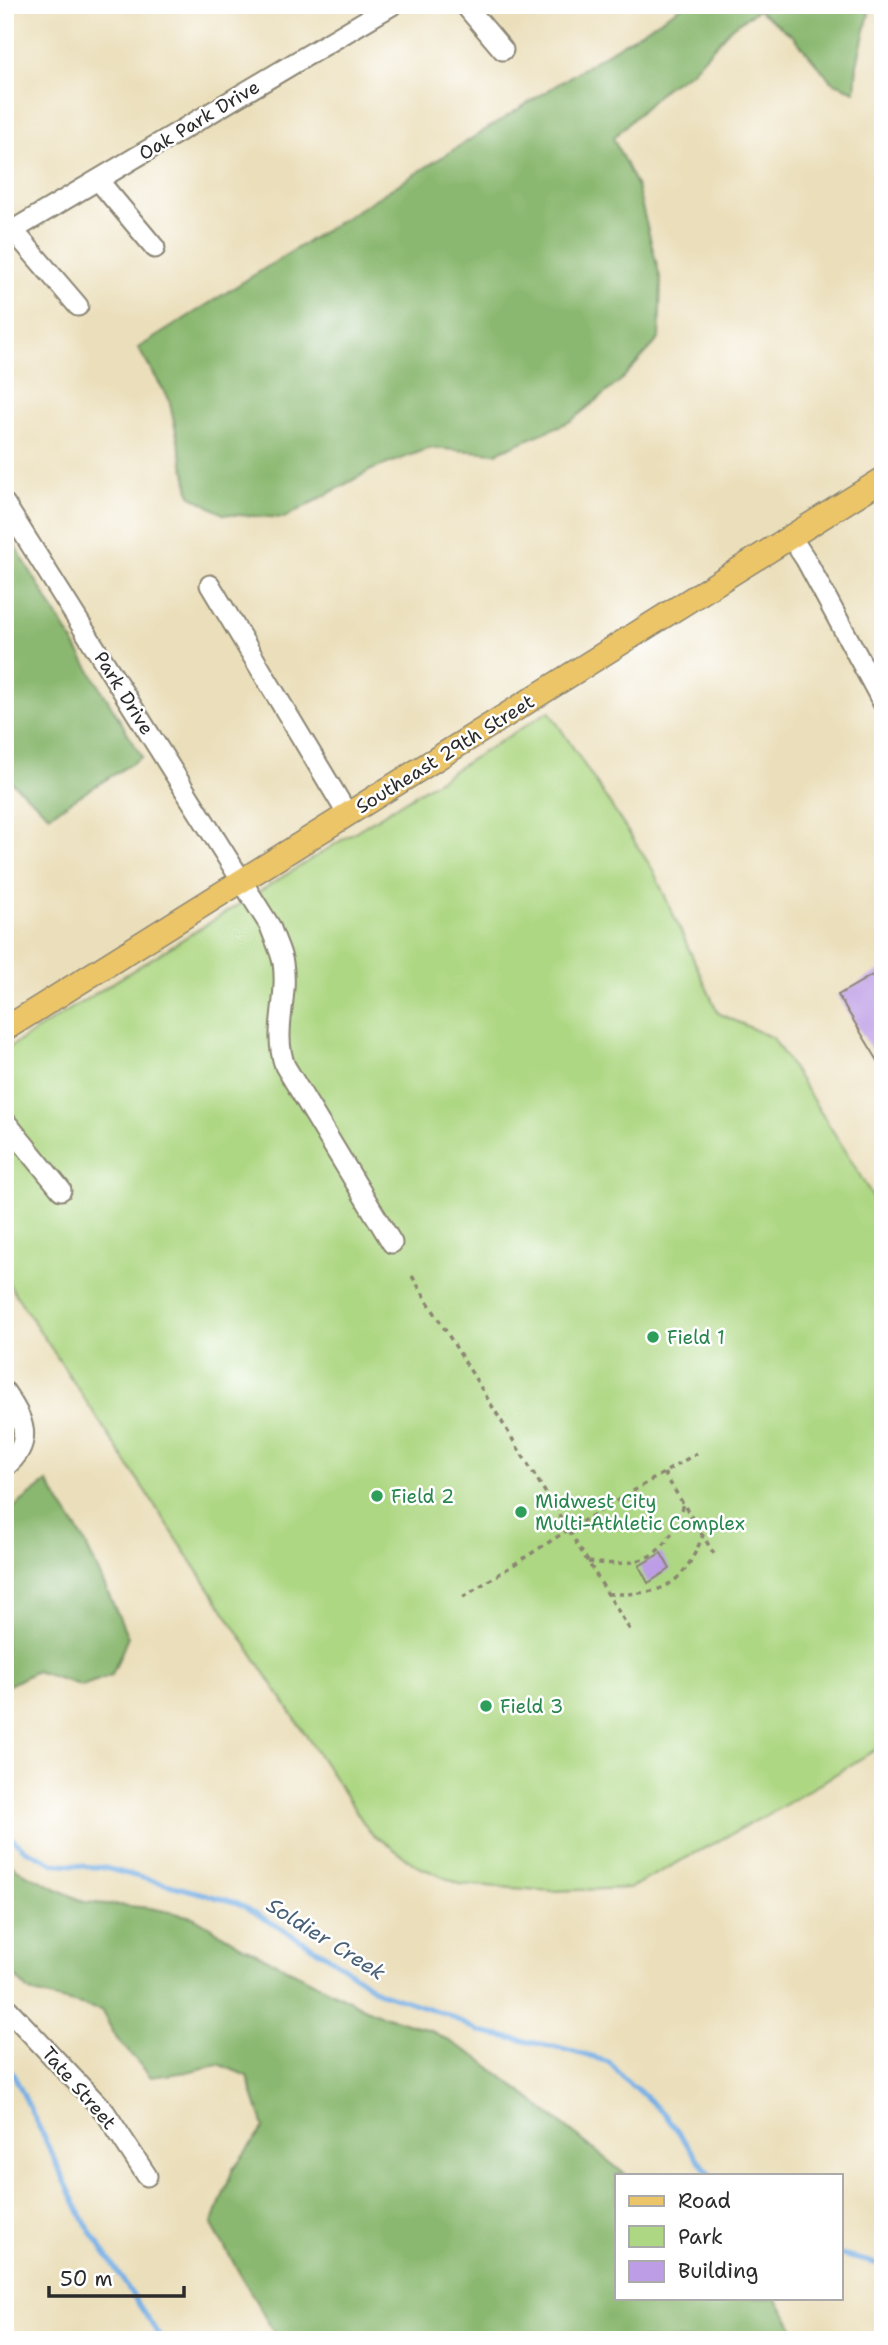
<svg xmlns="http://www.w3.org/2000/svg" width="888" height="2345" font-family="'Shantell Sans',sans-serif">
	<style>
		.green { fill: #add782; stroke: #6c8156; stroke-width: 2 }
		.forest { fill: #8ab870; stroke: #5a724e; stroke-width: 2 }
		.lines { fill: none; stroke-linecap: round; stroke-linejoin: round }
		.stream { stroke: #74afe5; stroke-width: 5 }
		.building { fill: #bd9de5 }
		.minor-casing { stroke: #8b8573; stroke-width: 23 }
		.major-casing { stroke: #8b8573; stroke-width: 26 }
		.path { stroke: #8b8573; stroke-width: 3.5; stroke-dasharray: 5 5; stroke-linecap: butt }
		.minor { stroke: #fff; stroke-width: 19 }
		.major { stroke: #edc569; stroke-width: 23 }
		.leisure-dot { fill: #2e9e5b; stroke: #fff; stroke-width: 2.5 }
		.labels { text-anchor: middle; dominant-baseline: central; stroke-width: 5; stroke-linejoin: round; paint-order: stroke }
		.street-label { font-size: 19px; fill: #2b2b2b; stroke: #fff }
		.leisure-label { font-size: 19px; fill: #27864d; stroke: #fff; text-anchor: start }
		.water-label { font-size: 21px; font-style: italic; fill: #486075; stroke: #fff }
	</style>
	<rect width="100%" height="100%" fill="#fff"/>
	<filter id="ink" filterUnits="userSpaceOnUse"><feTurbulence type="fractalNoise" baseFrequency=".0143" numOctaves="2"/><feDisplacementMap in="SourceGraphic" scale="14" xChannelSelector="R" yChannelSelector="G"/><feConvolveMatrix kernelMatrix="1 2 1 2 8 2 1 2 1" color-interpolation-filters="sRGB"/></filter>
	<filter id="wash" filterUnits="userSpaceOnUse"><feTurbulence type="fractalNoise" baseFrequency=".00686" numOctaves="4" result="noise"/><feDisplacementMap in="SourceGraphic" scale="28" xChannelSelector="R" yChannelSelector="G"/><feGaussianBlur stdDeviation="1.57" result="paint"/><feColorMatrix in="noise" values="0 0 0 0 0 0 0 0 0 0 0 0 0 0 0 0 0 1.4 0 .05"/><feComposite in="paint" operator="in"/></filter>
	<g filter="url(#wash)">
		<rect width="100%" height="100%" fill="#ebdfbb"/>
		<polygon class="green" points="549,711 653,870 718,1013 773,1038 845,1150 883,1215 883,1745 780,1808 630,1888 552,1891 460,1884 417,1866 369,1831 5,1278 5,1050"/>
		<g class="forest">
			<polygon points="684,5 871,5 857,64 855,91 832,82 793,36 758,10 732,27 692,71 665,88 613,138 637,187 661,281 659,339 620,381 571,421 496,453 430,448 371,470 284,518 223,514 190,495 169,399 138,348"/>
			<polygon points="5,529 142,757 49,815 5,776"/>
			<polygon points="47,1482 84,1540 128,1637 112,1675 82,1686 36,1671 5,1687 5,1514"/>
			<polygon points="5,1856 16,1869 84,1902 150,1908 193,1917 242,1946 374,2013 430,2030 480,2059 626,2175 617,2175 617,2298 776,2298 802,2340 278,2340 212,2225 233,2169 264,2127 247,2076 219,2064 187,2072 151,2077 117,2039 101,2010 30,1992 5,1966"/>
		</g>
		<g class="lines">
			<g class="stream">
				<polyline points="5,1832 24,1849 53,1863 105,1868 238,1903 328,1956 377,1991 446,2014 480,2032 560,2048 609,2062 632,2087 636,2088 666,2116 710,2175"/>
				<polyline points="5,2064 14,2075 84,2221 162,2340"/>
				<polyline points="841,2255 883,2265"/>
			</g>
		</g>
		<g id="blocks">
			<g class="building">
				<polygon points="883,969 883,1069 838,995"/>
				<polygon points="661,1553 670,1569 648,1583 639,1566"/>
			</g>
		</g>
	</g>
	<g filter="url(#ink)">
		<use href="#blocks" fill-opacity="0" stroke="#8b8573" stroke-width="2"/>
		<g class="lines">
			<defs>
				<g id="minor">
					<polyline points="465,5 503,50"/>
					<polyline points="98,180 155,248"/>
					<polyline points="13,230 78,306"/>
					<polyline points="5,235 392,5"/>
					<path d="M5,504L270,926C274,938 281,951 283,963C289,998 272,1031 285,1066L392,1243"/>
					<polyline points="791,537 806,560 883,703"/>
					<polyline points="210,585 348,815"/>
					<polyline points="5,1121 61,1190"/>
					<path d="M5,1392C24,1420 35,1442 5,1467"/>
					<polyline points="5,2006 105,2112 147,2176"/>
				</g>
				<polyline id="major" points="5,1029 883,479"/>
			</defs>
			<use href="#minor" class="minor-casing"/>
			<use href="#major" class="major-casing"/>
			<g class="path">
				<polyline points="412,1276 630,1630"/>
				<polyline points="664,1473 716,1557"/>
				<path d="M588,1562C642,1568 669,1558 683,1503"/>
				<path d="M608,1594C662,1595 682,1588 703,1535"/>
				<polyline points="463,1597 568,1530 697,1453"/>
			</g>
			<use href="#minor" class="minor"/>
			<use href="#major" class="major"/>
		</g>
	</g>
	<g class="leisure-dot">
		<circle cx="653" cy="1337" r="7"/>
		<circle cx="377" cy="1496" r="7"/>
		<circle cx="521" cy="1512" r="7"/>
		<circle cx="486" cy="1706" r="7"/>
	</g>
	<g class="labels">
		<g class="street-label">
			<text transform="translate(199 120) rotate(-31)">Oak Park Drive</text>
			<text transform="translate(124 693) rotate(58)">Park Drive</text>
			<text transform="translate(445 754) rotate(-32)">Southeast 29th Street</text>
			<text transform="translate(79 2088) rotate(49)">Tate Street</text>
		</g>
		<g class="leisure-label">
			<text x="667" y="1337">Field 1</text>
			<text x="391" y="1496">Field 2</text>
			<text x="535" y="1501">Midwest City<tspan x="535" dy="22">Multi-Athletic Complex</tspan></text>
			<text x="500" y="1706">Field 3</text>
		</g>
		<g class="water-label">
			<text transform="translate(326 1939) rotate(32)">Soldier Creek</text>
		</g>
	</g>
	<rect width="888" height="2345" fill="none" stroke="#fff" stroke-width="28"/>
	<rect x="615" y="2174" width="228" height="126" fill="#ffffff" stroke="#aaaaaa" stroke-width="2"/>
	<rect x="629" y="2196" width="35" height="10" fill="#edc569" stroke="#aaaaaa" stroke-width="2"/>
	<text x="678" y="2208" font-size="21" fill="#2b2b2b">Road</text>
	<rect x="629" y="2226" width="35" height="21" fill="#add782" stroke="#aaaaaa" stroke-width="2"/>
	<text x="678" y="2244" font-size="21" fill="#2b2b2b">Park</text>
	<rect x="629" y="2261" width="35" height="21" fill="#bd9de5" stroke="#aaaaaa" stroke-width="2"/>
	<text x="678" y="2278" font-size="21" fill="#2b2b2b">Building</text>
	<path d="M49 2286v10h135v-10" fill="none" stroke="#2b2b2b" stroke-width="3.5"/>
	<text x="60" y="2286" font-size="21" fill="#2b2b2b" stroke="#ffffff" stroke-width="5" paint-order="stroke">50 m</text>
</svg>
